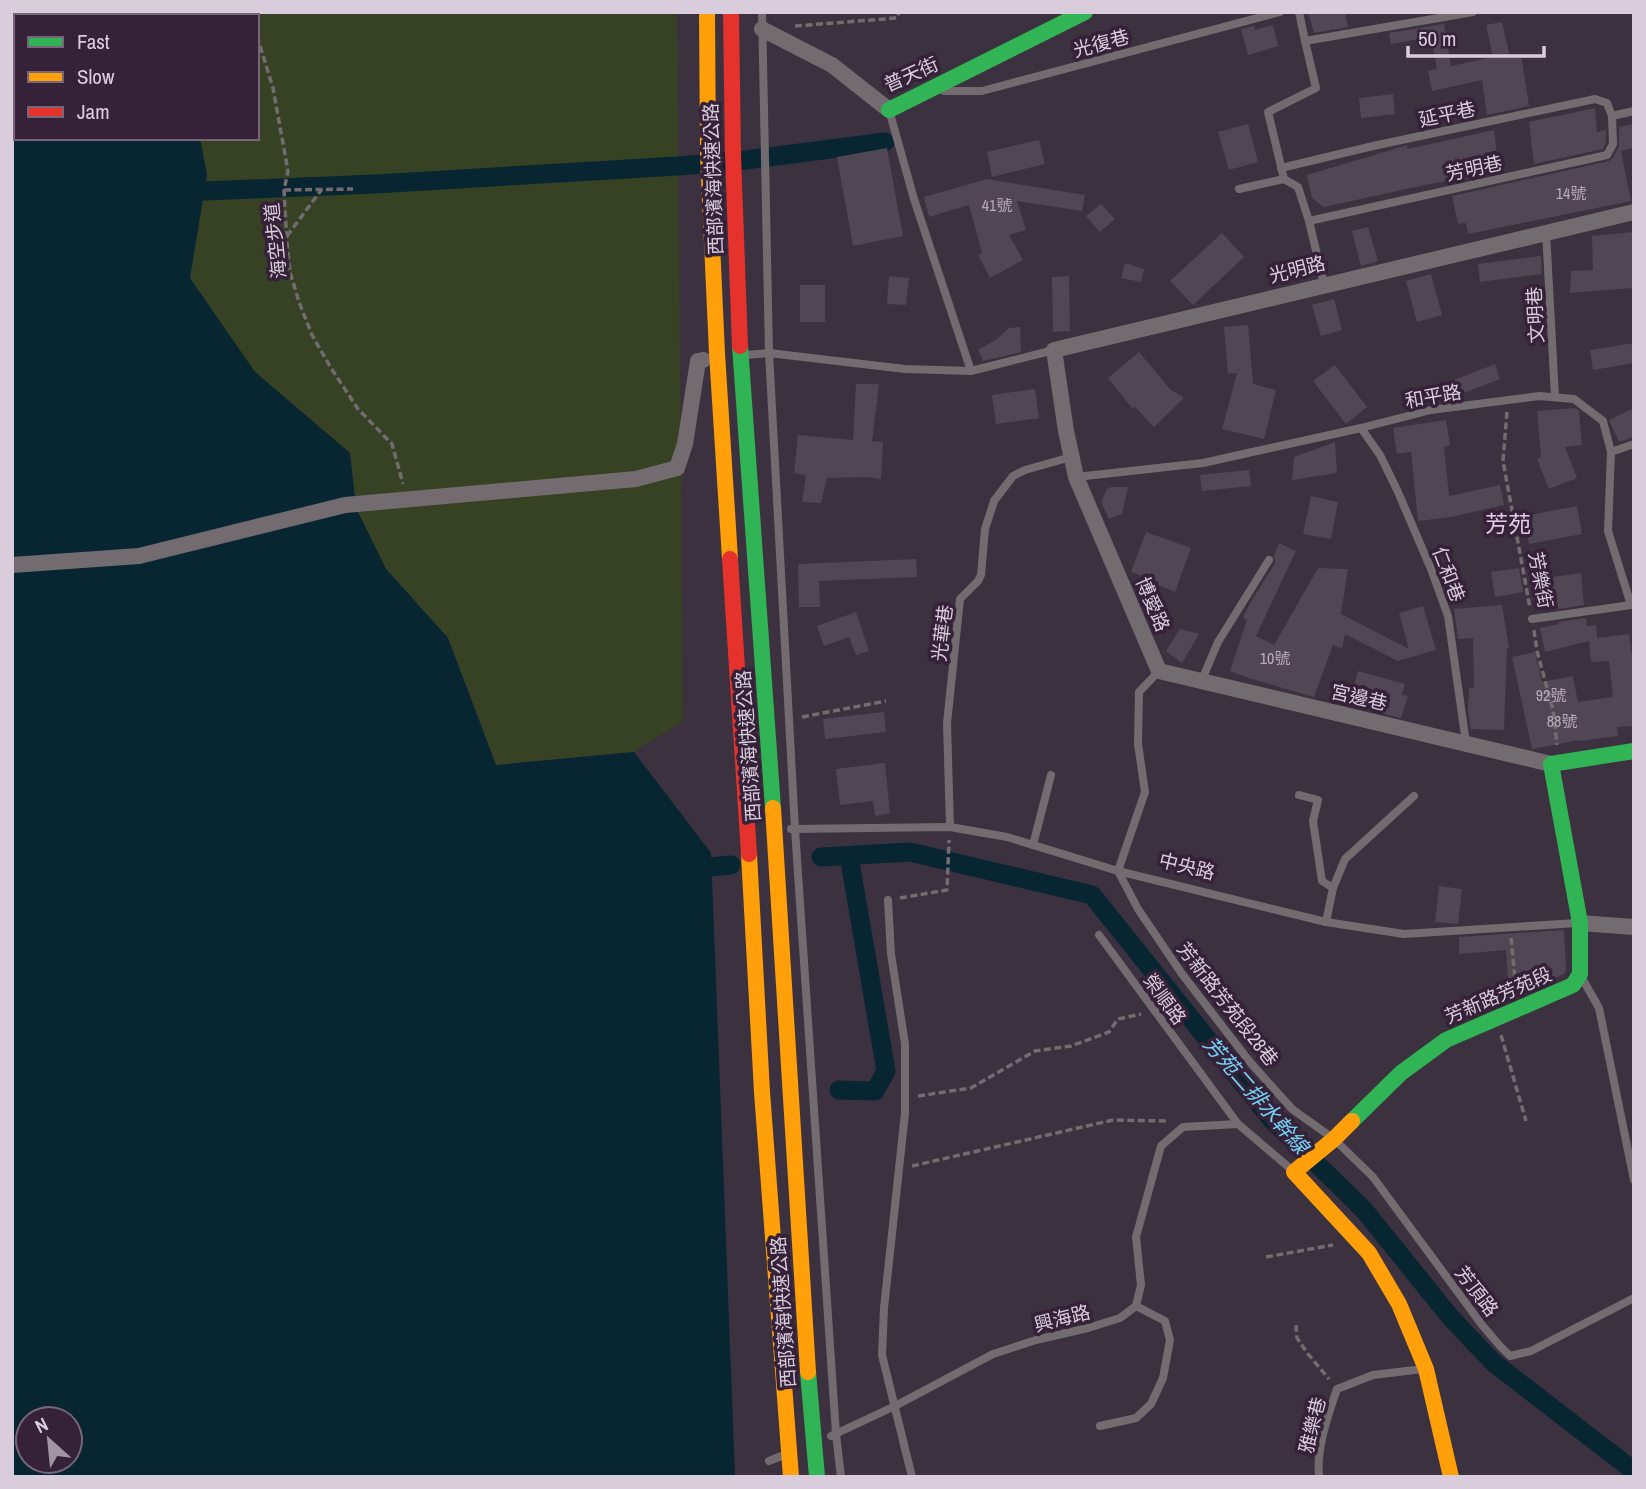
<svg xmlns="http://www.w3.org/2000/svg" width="1646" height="1489" font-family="'Archivo Narrow','Noto Sans TC',sans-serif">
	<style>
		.green { fill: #374225 }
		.water { fill: #082631; fill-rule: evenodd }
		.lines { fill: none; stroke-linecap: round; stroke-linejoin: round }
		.canal { stroke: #082631; stroke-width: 19 }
		.building { fill: #514654 }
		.path { stroke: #726c71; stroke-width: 3.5; stroke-dasharray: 7 3.5; stroke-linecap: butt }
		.lane { stroke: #726c70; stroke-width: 8 }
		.street { stroke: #726c70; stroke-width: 16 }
		.fast { stroke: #30b455; stroke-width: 16 }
		.slow { stroke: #ff9f0a; stroke-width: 16 }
		.fast-bridge { stroke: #30b455; stroke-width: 16 }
		.slow-bridge { stroke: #ff9f0a; stroke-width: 16 }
		.jam-bridge { stroke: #e5322d; stroke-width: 16 }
		.labels { text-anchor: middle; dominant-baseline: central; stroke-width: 7; stroke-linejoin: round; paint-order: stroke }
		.number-label { font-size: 16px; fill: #b7abba }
		.street-label { font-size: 19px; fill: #d9cddc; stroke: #352239 }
		.water-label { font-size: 21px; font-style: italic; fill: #75d2f5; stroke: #352239 }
		.quarter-label { font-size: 23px; fill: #e3cae9; stroke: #352239 }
	</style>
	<rect width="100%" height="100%" fill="#3c313e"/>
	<polygon class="green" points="178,12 677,12 683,721 634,752 496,765 448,638 386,569 356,508 350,453 255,372 189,278 207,175 200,138 257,138 257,16 174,16"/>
	<path class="water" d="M12,12H178L174,16H16V138H200L207,175L190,278L255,372L350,453L356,508L386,569L448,638L496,765L634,752L711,853L735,1477H12ZM28,1419H70V1461H28Z"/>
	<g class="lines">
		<g class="canal">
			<polyline points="204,191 375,184 678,166 745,160 885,142"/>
			<polyline points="821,857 910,852 1092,895 1273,1121 1364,1210 1451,1318 1494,1363 1634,1471"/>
			<polyline points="687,869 731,865"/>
			<polyline points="839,1090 875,1091 886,1071 849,856"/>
		</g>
	</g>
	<g class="building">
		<polygon points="1308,12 1345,12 1348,27 1314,33"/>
		<polygon points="1502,22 1510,57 1521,55 1529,106 1487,115 1482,80 1432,91 1428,71 1437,69 1431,37 1391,44 1389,33 1444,24 1451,66 1493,57 1486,25"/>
		<polygon points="1273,25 1278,46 1248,55 1241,29 1254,26 1255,30"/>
		<polygon points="1393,94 1395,114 1361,118 1359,98"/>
		<polygon points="1595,108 1597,132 1606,130 1606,142 1603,149 1534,164 1529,122"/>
		<polygon points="1248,124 1258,162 1229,170 1218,132"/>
		<polygon points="1634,124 1634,148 1621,151 1631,201 1468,234 1466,223 1458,224 1452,196 1609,161 1613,158 1619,146 1619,127"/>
		<polygon points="1494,130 1499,172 1449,183 1449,181 1429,184 1324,207 1312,198 1307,175 1401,147 1407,145 1408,149"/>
		<polygon points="1039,140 1045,164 992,177 987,152"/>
		<polygon points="887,148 903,236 853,246 837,157"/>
		<polygon points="987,179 1085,195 1082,211 1017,201 1026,230 1009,235 1023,260 990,278 978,255 982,253 969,205 929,217 924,197"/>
		<polygon points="1101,204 1115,219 1100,232 1086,216"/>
		<polygon points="1368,227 1378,261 1361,266 1352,231"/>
		<polygon points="1634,232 1634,288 1570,293 1571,271 1593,270 1592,236"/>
		<polygon points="1222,233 1244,257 1193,305 1170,281"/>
		<polygon points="1541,256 1542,274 1480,282 1478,264"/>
		<polygon points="1125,263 1144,269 1141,282 1121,278"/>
		<polygon points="1431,274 1442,315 1417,322 1406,281"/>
		<polygon points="889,276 909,278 906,305 887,304"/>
		<polygon points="1069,276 1070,331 1053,332 1052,277"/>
		<rect x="800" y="285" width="25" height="37"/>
		<polygon points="1334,299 1342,330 1321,336 1312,305"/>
		<polygon points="1248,325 1253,384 1276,390 1264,439 1222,429 1237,373 1228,374 1224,327"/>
		<polygon points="1020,327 1021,352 983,361 978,350 997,339 1009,328"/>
		<polygon points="1634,343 1634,363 1593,370 1590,350"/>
		<polygon points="1139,352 1170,389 1184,398 1154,427 1135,407 1132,408 1108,378"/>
		<polygon points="1495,364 1500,379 1459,395 1454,380"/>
		<polygon points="1335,365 1367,407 1346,424 1313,381"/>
		<polygon points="856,384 879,384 872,441 883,442 881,479 867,477 827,478 821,503 802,502 806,475 794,473 798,435 853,440"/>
		<polygon points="1035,389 1039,418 996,424 992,395"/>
		<polygon points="1575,408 1579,411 1582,445 1565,447 1577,478 1549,489 1537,459 1541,457 1537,411"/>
		<polygon points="1634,408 1634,437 1619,442 1609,420"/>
		<polygon points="1446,420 1450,445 1444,447 1449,496 1500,485 1504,505 1451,517 1418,521 1411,452 1397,454 1393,428"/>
		<polygon points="1335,442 1337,473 1292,480 1294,457"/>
		<polygon points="1249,470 1251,486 1202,491 1200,475"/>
		<polygon points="1111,487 1128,487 1122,514 1109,519 1101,502 1107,489"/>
		<polygon points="1311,496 1338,502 1331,539 1303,534"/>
		<polygon points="1577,506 1582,534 1529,544 1524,516"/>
		<polygon points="1146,532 1191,548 1175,592 1158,585 1159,582 1131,572"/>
		<polygon points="1279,543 1296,551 1256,636 1274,645 1318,568 1348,569 1341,614 1409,649 1399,613 1423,606 1436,650 1398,661 1345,634 1342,649 1333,645 1314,697 1249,678 1230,671 1247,620 1243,618 1249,605 1275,563 1275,560 1274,556"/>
		<polygon points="916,559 917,577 819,581 820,607 799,607 798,564"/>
		<polygon points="1519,568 1523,592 1495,597 1491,572"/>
		<polygon points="1581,573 1584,605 1558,609 1556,595 1540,598 1538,579"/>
		<polygon points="1502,605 1509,648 1507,648 1504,730 1471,729 1468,711 1469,688 1474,688 1473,638 1458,639 1454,609"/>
		<polygon points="856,612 869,651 856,655 849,637 824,646 817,626"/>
		<polygon points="1586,618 1587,626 1596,625 1597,638 1629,634 1634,670 1634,726 1617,727 1618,736 1579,741 1579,740 1532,749 1512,657 1535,652 1542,682 1573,676 1578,702 1613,697 1609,661 1591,662 1589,641 1545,652 1540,628 1559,624 1559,622"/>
		<polygon points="1180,629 1199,634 1182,663 1166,651"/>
		<polygon points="1358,671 1405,684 1402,695 1408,696 1401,718 1348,705"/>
		<polygon points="884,712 886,732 825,739 823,719"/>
		<polygon points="885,763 890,813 875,816 873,801 840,805 836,769"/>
		<polygon points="1439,886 1462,889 1458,924 1435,922"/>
		<polygon points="1564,930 1566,970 1564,974 1494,1004 1492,986 1508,981 1506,950 1459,954 1459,937"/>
	</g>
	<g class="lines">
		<g class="path">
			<polyline points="247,12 248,16"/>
			<polyline points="795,26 897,18 899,12"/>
			<polyline points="257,36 273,88 288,171 284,190 287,244 290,272 299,302 312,335 331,368 358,409 392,444 403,484"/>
			<polyline points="284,190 353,189"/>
			<polyline points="287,236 322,189"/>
			<polyline points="1507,412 1503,461 1530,608"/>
			<polyline points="1534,630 1537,651 1553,710 1557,745"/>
			<polyline points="802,717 886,701"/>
			<polyline points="900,898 947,890 949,840"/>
			<polyline points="1511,938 1516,989"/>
			<polyline points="1501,1035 1526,1121"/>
			<polyline points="918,1096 971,1088 1035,1051 1071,1046 1109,1032 1118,1019 1141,1014"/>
			<polyline points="912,1166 1113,1120 1169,1121"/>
			<polyline points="1266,1257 1333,1245"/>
			<polyline points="1296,1325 1297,1338 1308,1354 1329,1379"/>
		</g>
		<g class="lane">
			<polyline points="762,12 769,353 795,829 836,1434 841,1477"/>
			<polyline points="1299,12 1305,41 1473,12"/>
			<polyline points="944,91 982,91 1280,12"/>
			<polyline points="889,110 914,199 971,371"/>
			<polyline points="1612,116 1634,111"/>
			<polyline points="1281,168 1373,146 1595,99 1607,103 1612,116 1613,144 1607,155 1309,221"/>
			<polyline points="1284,179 1298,187 1309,221 1324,284"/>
			<polyline points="1239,189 1284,179 1268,112 1316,88 1305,41"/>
			<polyline points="1546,232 1555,396"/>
			<polyline points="746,355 769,353 905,369 971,371 1054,350"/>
			<polyline points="1361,428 1380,455 1398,492 1431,569 1448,616 1466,743"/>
			<polyline points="1611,452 1634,444"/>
			<polyline points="1076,477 1203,463 1361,428 1431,410 1539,396 1574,399 1603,421 1611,452 1608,531 1631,605 1634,604"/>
			<polyline points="1532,619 1631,605"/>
			<polyline points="1159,671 1139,692 1138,744 1145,792 1118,871 1138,909 1182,974 1249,1061 1292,1109 1334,1139 1373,1177 1482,1325 1501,1347 1510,1356 1531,1351 1634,1298"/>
			<polyline points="1201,682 1218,642 1269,560"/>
			<polyline points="1299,795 1318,800 1313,821 1322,881 1333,888 1326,922"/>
			<polyline points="950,827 947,723 960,599 978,581 981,575 985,529 994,501 1013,476 1025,470 1071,457"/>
			<polyline points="791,829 950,827 1007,837 1118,871 1326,922 1404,934 1577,923"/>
			<polyline points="1033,845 1051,775"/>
			<polyline points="1333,888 1345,859 1414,796"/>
			<polyline points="888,900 891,954 905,1044 905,1113 884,1308 882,1355 912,1477"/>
			<polyline points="1099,935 1238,1124 1292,1170"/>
			<polyline points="1582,978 1599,1008 1634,1180"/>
			<polyline points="1100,1426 1136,1418 1151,1404 1163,1378 1170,1340 1165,1321 1136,1306"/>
			<polyline points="831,1436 895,1406 993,1354 1036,1340 1088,1328 1120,1318 1136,1306 1141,1285 1136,1237 1161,1146 1183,1127 1238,1124"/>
			<polyline points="769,1461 784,1455"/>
			<path d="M1319,1477C1316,1449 1328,1415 1337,1389L1373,1375L1423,1369"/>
		</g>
		<g class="street">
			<polyline points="762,29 832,65 889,110"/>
			<polyline points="12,565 139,556 345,505 636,479 677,468 685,444 698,361 703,360"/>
			<polyline points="1551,764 1159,671 1076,477 1066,431 1054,350 1634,212"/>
			<polyline points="1580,923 1634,927"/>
		</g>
		<g class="fast">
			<polyline points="889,110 1085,12"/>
			<polyline points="1352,1121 1401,1073 1446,1040 1573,985 1580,974 1580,923 1551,764 1634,751"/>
		</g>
		<polyline class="slow" points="1352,1121 1334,1139 1294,1172 1369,1253 1399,1304 1426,1369 1451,1477"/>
		<g class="fast-bridge">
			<polyline points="740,346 773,808"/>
			<polyline points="808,1372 817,1477"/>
		</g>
		<g class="slow-bridge">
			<polyline points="707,12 708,155 717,353 730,559"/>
			<polyline points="773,808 808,1372"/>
			<polyline points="749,854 762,1092 791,1477"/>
		</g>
		<g class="jam-bridge">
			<polyline points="731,12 733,155 740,346"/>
			<polyline points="730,559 749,854"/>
		</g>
	</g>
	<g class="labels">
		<g class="number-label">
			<text x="1571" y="193">14號</text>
			<text x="997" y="205">41號</text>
			<text x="1275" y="658">10號</text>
			<text x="1551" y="695">92號</text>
			<text x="1562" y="721">88號</text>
		</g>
		<g class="street-label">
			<text transform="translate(1101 43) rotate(-15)">光復巷</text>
			<text transform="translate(911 74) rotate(-24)">普天街</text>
			<text transform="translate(1447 114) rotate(-12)">延平巷</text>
			<text transform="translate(1474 168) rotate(-12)">芳明巷</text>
			<text transform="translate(713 179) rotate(-92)">西部濱海快速公路</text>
			<text transform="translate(275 241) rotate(-96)">海空步道</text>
			<text transform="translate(1297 269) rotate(-14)">光明路</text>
			<text transform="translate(1535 315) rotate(-93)">文明巷</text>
			<text transform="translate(1433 396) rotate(-10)">和平路</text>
			<text transform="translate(1449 574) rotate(69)">仁和巷</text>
			<text transform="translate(1541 580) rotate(79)">芳樂街</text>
			<text transform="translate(1153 604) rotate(67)">博愛路</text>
			<text transform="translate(942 633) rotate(-83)">光華巷</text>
			<text transform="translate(1359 697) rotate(13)">宮邊巷</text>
			<text transform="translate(748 746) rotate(-94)">西部濱海快速公路</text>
			<text transform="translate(1187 866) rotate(14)">中央路</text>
			<text transform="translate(1498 995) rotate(-23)">芳新路芳苑段</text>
			<text transform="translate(1165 999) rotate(54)">榮順路</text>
			<text transform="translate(1228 1004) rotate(52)">芳新路芳苑段28巷</text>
			<text transform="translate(1477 1291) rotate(53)">芳頂路</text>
			<text transform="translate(783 1312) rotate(-94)">西部濱海快速公路</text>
			<text transform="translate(1062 1318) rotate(-14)">興海路</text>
			<text transform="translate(1312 1425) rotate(-76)">雅樂巷</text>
		</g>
		<g class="water-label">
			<text transform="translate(1256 1095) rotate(49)">芳苑二排水幹線</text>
		</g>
		<g class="quarter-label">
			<text x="1508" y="523">芳苑</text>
		</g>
	</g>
	<rect width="1646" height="1489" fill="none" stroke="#d9cddc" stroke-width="28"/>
	<rect x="14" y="14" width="245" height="126" fill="#352239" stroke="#77667a" stroke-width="2"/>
	<rect x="28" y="37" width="35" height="10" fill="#30b455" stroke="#77667a" stroke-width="2"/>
	<text x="77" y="49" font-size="21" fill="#d9cddc">Fast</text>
	<rect x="28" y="72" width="35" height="10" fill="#ff9f0a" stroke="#77667a" stroke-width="2"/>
	<text x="77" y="84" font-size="21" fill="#d9cddc">Slow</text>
	<rect x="28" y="107" width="35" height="10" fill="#e5322d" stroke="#77667a" stroke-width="2"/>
	<text x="77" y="119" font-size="21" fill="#d9cddc">Jam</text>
	<g transform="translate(49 1440) rotate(333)"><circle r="33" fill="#352239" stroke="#77667a" stroke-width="2"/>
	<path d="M0-5L12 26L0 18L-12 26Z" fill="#a296a5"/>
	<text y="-10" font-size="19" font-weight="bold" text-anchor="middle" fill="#d9cddc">N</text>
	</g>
	<path d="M1408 46v10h136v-10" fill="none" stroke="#d9cddc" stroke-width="3.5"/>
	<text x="1418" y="46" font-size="21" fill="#d9cddc" stroke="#352239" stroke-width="5" paint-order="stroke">50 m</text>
</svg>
